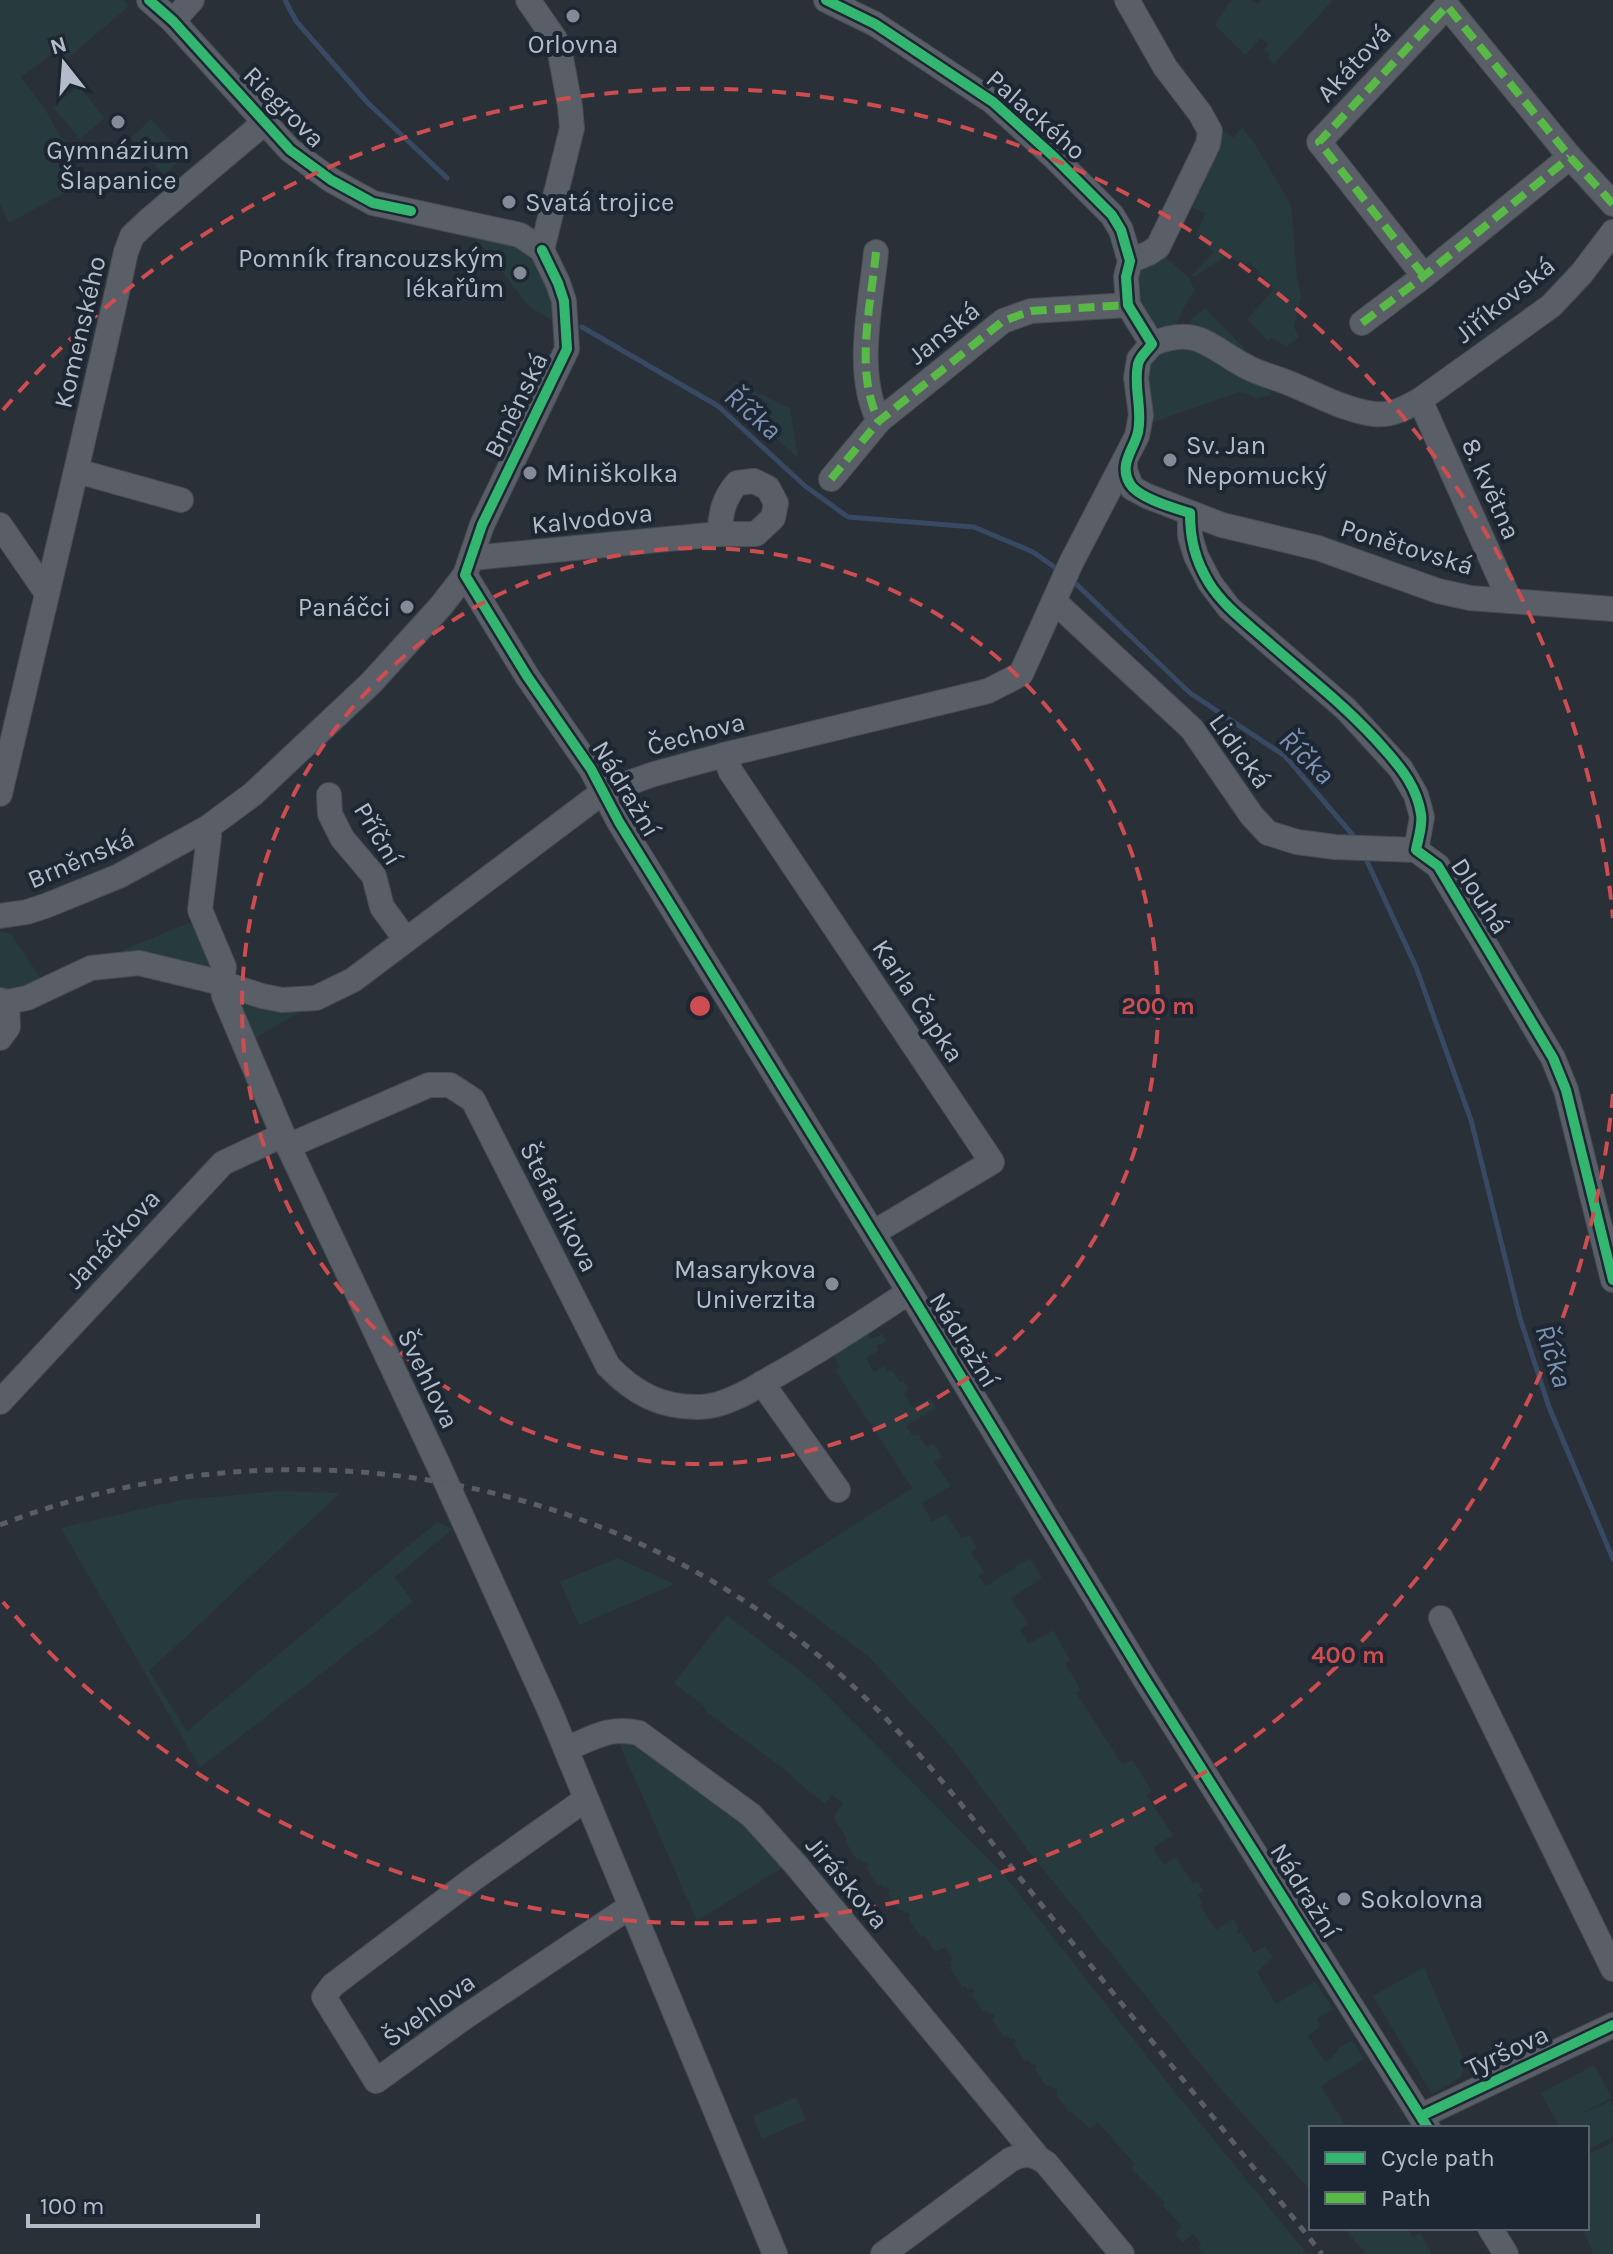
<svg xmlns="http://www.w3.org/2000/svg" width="1613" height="2254" font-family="Karla,sans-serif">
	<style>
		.green { fill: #273a3e }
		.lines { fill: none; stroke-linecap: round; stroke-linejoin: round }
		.stream { stroke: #384963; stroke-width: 5 }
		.minor-casing { stroke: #484c53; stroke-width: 26 }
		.minor { stroke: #5a5e66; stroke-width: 24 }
		.rail { stroke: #595d64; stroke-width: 5; stroke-dasharray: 8 8; stroke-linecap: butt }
		.quiet { stroke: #58b947; stroke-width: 8; stroke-dasharray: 16 8; stroke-linecap: butt }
		.cycleway-casing { stroke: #1d2633; stroke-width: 15 }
		.cycleway { stroke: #33b770; stroke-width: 10 }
		.ring { fill: none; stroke: #ce4d50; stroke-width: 4; stroke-dasharray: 14 10 }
		.poi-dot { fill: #848b96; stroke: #1d2633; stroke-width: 3 }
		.labels { text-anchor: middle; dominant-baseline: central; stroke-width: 8; stroke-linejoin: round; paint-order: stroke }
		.poi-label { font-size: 26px; fill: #b4bcc9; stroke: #1d2633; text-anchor: start }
		.street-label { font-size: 26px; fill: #b4bcc9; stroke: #1d2633 }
		.water-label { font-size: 28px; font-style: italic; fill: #7c92b1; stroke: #1d2633 }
		.centre { fill: #ce4d50; stroke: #1d2633; stroke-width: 4 }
		.ring-label { font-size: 24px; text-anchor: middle; font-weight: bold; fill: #ce4d50; stroke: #1d2633; stroke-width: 8; stroke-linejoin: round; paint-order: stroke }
	</style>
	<rect width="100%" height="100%" fill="#2a3038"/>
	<g class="green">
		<polygon points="0,0 124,0 129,6 66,60 57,50 21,77 44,108 61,137 69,144 61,148 68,164 83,183 9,223 0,204"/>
		<polygon points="1232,0 1252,0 1258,4 1261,0 1333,0 1274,64 1267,58 1270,55 1264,50 1268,44 1261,38 1245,55 1214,24"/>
		<polygon points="78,86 105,118 80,139 53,107"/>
		<polygon points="151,119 184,157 164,175 131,138"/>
		<polygon points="1242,127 1256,146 1291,205 1297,278 1301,296 1294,327 1299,337 1287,347 1271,338 1268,341 1247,319 1274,289 1249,262 1244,267 1228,255 1194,277 1192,275 1214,252 1196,235 1205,213 1189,206 1224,131 1233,138"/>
		<polygon points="480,235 520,246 537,263 552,292 554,322 529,306 476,239"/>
		<path d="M1164,256L1188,277L1195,290C1185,301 1183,314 1174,326C1168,327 1161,328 1155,325C1138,314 1131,279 1146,265C1151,261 1159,258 1164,256Z"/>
		<polygon points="1205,308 1247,351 1270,367 1189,327 1192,318"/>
		<path d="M1184,343L1273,387L1270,395L1256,399L1248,394L1239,392L1148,424C1146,403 1137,364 1159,351C1166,347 1176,345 1184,343Z"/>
		<polygon points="735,382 790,408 798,458 780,442 728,390"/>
		<polygon points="196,920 213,964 208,973 127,958 123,950"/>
		<polygon points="0,931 11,934 42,980 24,988 0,989"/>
		<polygon points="238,998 303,1010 254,1039"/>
		<polygon points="866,1332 871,1339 882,1334 886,1341 877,1346 879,1350 866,1358 874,1372 884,1366 887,1372 892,1370 899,1382 903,1380 909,1389 904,1394 913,1408 930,1398 936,1408 906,1426 913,1436 918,1434 926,1447 933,1443 942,1457 934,1462 951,1486 922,1503 932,1522 946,1514 962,1538 969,1534 977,1548 971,1552 984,1572 979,1576 986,1586 1030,1558 1042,1578 1011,1598 1028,1624 1020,1630 1029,1644 1053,1630 1070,1660 1065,1663 1081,1690 1076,1693 1122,1764 1132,1760 1152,1791 1146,1795 1173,1835 1153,1848 1164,1865 1176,1858 1193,1884 1197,1881 1204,1891 1198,1895 1202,1903 1200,1905 1216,1930 1233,1919 1239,1929 1237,1931 1238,1933 1241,1932 1254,1953 1265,1946 1273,1957 1257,1972 1276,2004 1315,1981 1333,2009 1317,2019 1321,2026 1308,2036 1325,2062 1333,2057 1333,2055 1338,2052 1337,2049 1352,2040 1364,2059 1321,2086 1347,2128 1311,2128 1311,2191 1219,2087 1030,1853 952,1748 869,1657 766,1581 912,1488 835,1370 840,1367 832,1354"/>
		<polygon points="278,1491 340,1493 149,1671 187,1731 437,1522 453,1529 395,1577 413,1602 200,1768 61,1528 181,1500"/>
		<polygon points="617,1558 675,1584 579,1625 560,1582"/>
		<polygon points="727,1615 815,1683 1004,1875 1175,2092 1307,2254 1203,2254 1198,2248 1201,2244 1193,2234 1183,2243 1175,2234 1182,2226 1163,2206 1165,2203 1131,2168 1135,2164 1098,2123 1090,2129 1072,2112 1069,2113 1056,2094 1058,2092 1056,2088 1053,2089 1050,2085 1047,2087 1035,2069 1037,2067 1034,2063 1031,2064 1028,2060 1025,2062 1014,2044 1016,2042 1014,2038 1011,2040 1007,2035 1004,2037 992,2019 995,2017 992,2013 989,2015 986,2010 983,2012 971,1994 974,1992 971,1988 968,1990 965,1986 962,1987 950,1968 952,1966 950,1962 953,1959 945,1947 936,1952 924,1936 921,1937 908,1918 911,1916 908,1912 905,1913 902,1909 899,1911 888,1893 890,1891 887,1887 884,1888 881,1884 878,1886 866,1868 869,1866 866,1862 863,1863 860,1859 857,1860 845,1841 847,1838 833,1818 843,1803 832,1795 825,1804 793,1778 793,1776 705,1711 706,1708 674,1683"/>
		<polygon points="619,1743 641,1745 713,1796 758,1837 783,1867 697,1921"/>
		<polygon points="1424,1967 1464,2061 1461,2077 1432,2094 1373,1996"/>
		<polygon points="1594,2065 1612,2098 1575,2117 1610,2101 1613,2108 1613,2137 1587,2150 1587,2128 1556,2128 1559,2126 1541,2093"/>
		<polygon points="796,2097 806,2120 762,2139 753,2116"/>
		<polygon points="1613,2142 1613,2254 1594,2254 1582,2228 1587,2228 1587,2155"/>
		<polygon points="1344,2228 1407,2228 1413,2237 1420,2233 1432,2254 1366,2254"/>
	</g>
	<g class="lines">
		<g class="stream">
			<polyline points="285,0 296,21 367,102 447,178"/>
			<polyline points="582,327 718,406 805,486 848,517 974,527 1033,552 1060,571"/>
			<polyline points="1071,579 1190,693 1285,756 1357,840"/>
			<polyline points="1365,857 1416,967 1471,1120 1520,1318 1549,1407 1613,1559"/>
		</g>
		<defs>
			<g id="minor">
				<polyline points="149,0 173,21 290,150 331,180 373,203 520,235 542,250"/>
				<polyline points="1127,0 1165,67 1200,113 1210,131 1208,144 1158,247 1149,253 1130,261"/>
				<polyline points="173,21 192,0"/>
				<path d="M876,252C871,305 854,372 879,421"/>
				<polyline points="1424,276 1319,142 1447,6 1570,157 1613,204"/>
				<polyline points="1362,323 1424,276 1570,157"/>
				<path d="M1152,344C1197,325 1209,347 1247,367C1258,373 1270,376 1281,380C1311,391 1342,410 1374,414C1391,416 1406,408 1420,400L1551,306L1582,273L1613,232"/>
				<polyline points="1420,400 1510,601"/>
				<polyline points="1125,460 1125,471 1132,488 1147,496 1222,525 1318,548 1438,591 1470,598 1613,609"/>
				<polyline points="77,471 181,500"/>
				<polyline points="831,479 879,421 1003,321 1031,311 1128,305"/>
				<polyline points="1190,513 1190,536 1196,556 1210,583 1229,608 1346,709 1401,769 1416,795 1422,817 1416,850"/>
				<polyline points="0,525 46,592"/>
				<path d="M472,558L719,534H756L773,518L776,503L768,488L754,481L737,483C723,499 721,514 719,534"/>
				<polyline points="465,575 527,676 591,769 619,822 921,1311 1143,1676 1428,2128"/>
				<polyline points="1055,602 1192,729 1252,816 1268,833 1297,842 1335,847 1416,850"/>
				<polyline points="724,755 731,772 992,1162 873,1233"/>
				<path d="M0,794C42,614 86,433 126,252L132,236L149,220L264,123"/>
				<polyline points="329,795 330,814 342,838 374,876 382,907 406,940"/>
				<polyline points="207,828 209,836 200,910 224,967 222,983 224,996 283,1135 437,1462 550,1711 775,2254"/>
				<polyline points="1416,850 1438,866 1553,1058 1566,1090 1613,1280"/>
				<polyline points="0,916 27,912 48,905 119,876 207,828 253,794 371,683 441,606 465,575 482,525 567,349 564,301 558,283 542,250 572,128 570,106 560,53 555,39 528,0"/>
				<polyline points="0,1000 7,1002 27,998 91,968 139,963 222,983 262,996 282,1000 316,998 353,980 603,792 654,774 724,755 988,691 1021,674 1071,563 1137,436 1141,415 1136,378 1139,359 1152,344 1128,305 1126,277 1130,261 1121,230 1112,215 1053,156 993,102 875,24 826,0"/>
				<polyline points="0,1038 8,1027 7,1002"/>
				<path d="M288,1146L429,1085H450L473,1100L608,1366C634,1393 661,1408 700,1407C724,1407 753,1389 773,1377C820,1351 864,1322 909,1292"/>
				<polyline points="762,1383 838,1490"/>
				<polyline points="0,1402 223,1163 283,1135"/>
				<polyline points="1441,1618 1613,1969"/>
				<path d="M566,1749C593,1738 609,1726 639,1733L751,1815L797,1866L1036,2155"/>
				<polyline points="586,1799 473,1879 333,1985 324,1997 376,2081 462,2019 631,1906"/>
				<polyline points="1421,2116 1613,2025"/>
				<polyline points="1490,2228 1506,2254"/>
				<path d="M883,2254L1010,2160C1024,2153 1033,2153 1046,2163L1122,2254"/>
			</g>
		</defs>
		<use href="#minor" class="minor-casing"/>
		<use href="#minor" class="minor"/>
		<path class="rail" d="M0,1525C279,1416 607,1470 833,1668C911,1736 972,1818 1036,1898C1132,2016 1228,2135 1322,2254"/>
		<g class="quiet">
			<path d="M876,252C871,305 854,372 879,421"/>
			<polyline points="1424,276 1319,142 1447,6 1570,157 1613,204"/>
			<polyline points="1362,323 1424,276 1570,157"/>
			<polyline points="831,479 879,421 1003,321 1031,311 1128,305"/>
		</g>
		<defs>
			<g id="cycleway">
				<polyline points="149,0 173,21 290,150 331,180 373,203 411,211"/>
				<path d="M826,0L875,24L993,102L1053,156L1112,215L1121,230L1130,261L1126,277L1128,305L1152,344C1147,351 1140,356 1138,364C1133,387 1143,409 1138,432C1134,450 1118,464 1130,484C1138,498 1174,508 1190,513C1190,539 1195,560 1209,583C1224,607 1248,624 1269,643C1309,678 1351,710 1386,751C1402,769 1417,788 1421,814C1423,825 1418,839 1416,850L1438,866L1553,1058L1566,1090L1613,1280"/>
				<polyline points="542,250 558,283 564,301 567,349 482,525 465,575 527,676 591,769 619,822 921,1311 1143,1676 1428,2128"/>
				<polyline points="1421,2116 1613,2025"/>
			</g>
		</defs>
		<use href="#cycleway" class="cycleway-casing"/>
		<use href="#cycleway" class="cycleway"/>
	</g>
	<g class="ring">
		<circle cx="700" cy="1006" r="458"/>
		<path d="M1613 1094A917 917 0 0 1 3 1602M3 410A917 917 0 0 1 1613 918"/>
	</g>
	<g class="poi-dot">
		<circle cx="573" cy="16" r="8"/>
		<circle cx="118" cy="122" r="8"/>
		<circle cx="509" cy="202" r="8"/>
		<circle cx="520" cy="273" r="8"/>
		<circle cx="1170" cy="460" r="8"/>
		<circle cx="530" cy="473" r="8"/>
		<circle cx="407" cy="607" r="8"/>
		<circle cx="832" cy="1284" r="8"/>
		<circle cx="1344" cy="1899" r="8"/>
	</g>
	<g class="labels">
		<g class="poi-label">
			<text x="573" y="44" text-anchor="middle">Orlovna</text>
			<text x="118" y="150" text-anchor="middle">Gymnázium<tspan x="118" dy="30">Šlapanice</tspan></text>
			<text x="525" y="202">Svatá trojice</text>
			<text x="504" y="258" text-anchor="end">Pomník francouzským<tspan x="504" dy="30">lékařům</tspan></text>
			<text x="1186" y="445">Sv. Jan<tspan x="1186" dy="30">Nepomucký</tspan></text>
			<text x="546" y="473">Miniškolka</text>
			<text x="391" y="607" text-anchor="end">Panáčci</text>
			<text x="816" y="1269" text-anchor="end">Masarykova<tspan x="816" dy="30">Univerzita</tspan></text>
			<text x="1360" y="1899">Sokolovna</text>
		</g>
		<g class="street-label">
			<text transform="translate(1354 63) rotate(-47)">Akátová</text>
			<text transform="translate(284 107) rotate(45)">Riegrova</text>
			<text transform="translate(1036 115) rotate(41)">Palackého</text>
			<text transform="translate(1505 300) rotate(-39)">Jiříkovská</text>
			<text transform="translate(80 332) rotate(-77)">Komenského</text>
			<text transform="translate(944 333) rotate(-39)">Janská</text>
			<text transform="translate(516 405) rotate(-64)">Brněnská</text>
			<text transform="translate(1491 489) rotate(66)">8. května</text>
			<text transform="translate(592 519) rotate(-6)">Kalvodova</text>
			<text transform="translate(1407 547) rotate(17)">Ponětovská</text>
			<text transform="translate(696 734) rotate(-15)">Čechova</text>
			<text transform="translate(1240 751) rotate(54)">Lidická</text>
			<text transform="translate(626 789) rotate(59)">Nádražní</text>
			<text transform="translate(378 834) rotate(59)">Příční</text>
			<text transform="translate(81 859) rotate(-23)">Brněnská</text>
			<text transform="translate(1480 896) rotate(57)">Dlouhá</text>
			<text transform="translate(918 1001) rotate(56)">Karla Čapka</text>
			<text transform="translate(559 1207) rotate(63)">Štefanikova</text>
			<text transform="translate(113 1239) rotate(-47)">Janáčkova</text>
			<text transform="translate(964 1340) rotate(58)">Nádražní</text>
			<text transform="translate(428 1379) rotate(64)">Švehlova</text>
			<text transform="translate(847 1883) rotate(50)">Jiráskova</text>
			<text transform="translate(1305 1891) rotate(58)">Nádražní</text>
			<text transform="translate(429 2010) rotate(-36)">Švehlova</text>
			<text transform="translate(1507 2051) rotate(-25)">Tyršova</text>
		</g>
		<g class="water-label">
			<text transform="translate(753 413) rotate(41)">Říčka</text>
			<text transform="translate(1307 757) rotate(44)">Říčka</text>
			<text transform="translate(1554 1356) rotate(72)">Říčka</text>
		</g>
	</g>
	<circle cx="700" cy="1006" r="12" class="centre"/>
	<g class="ring-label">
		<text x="1158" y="1014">200 m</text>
		<text x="1348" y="1663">400 m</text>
	</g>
	<rect x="1309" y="2126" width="280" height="104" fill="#1d2633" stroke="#59626f" stroke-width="2"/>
	<rect x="1325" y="2152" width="40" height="12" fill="#33b770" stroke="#59626f" stroke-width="2"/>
	<text x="1381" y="2166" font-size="24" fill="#b4bcc9">Cycle path</text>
	<rect x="1325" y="2192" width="40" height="12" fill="#58b947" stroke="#59626f" stroke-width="2"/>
	<text x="1381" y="2206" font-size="24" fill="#b4bcc9">Path</text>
	<g transform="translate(64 64) rotate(343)" stroke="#1d2633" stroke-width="6" paint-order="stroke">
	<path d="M0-6L14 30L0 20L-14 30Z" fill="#b4bcc9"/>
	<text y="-12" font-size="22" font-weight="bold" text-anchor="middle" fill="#b4bcc9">N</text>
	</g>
	<path d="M28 2214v12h230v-12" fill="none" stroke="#b4bcc9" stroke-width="4"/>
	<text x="40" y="2214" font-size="24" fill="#b4bcc9" stroke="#1d2633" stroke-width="6" paint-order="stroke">100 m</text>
</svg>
